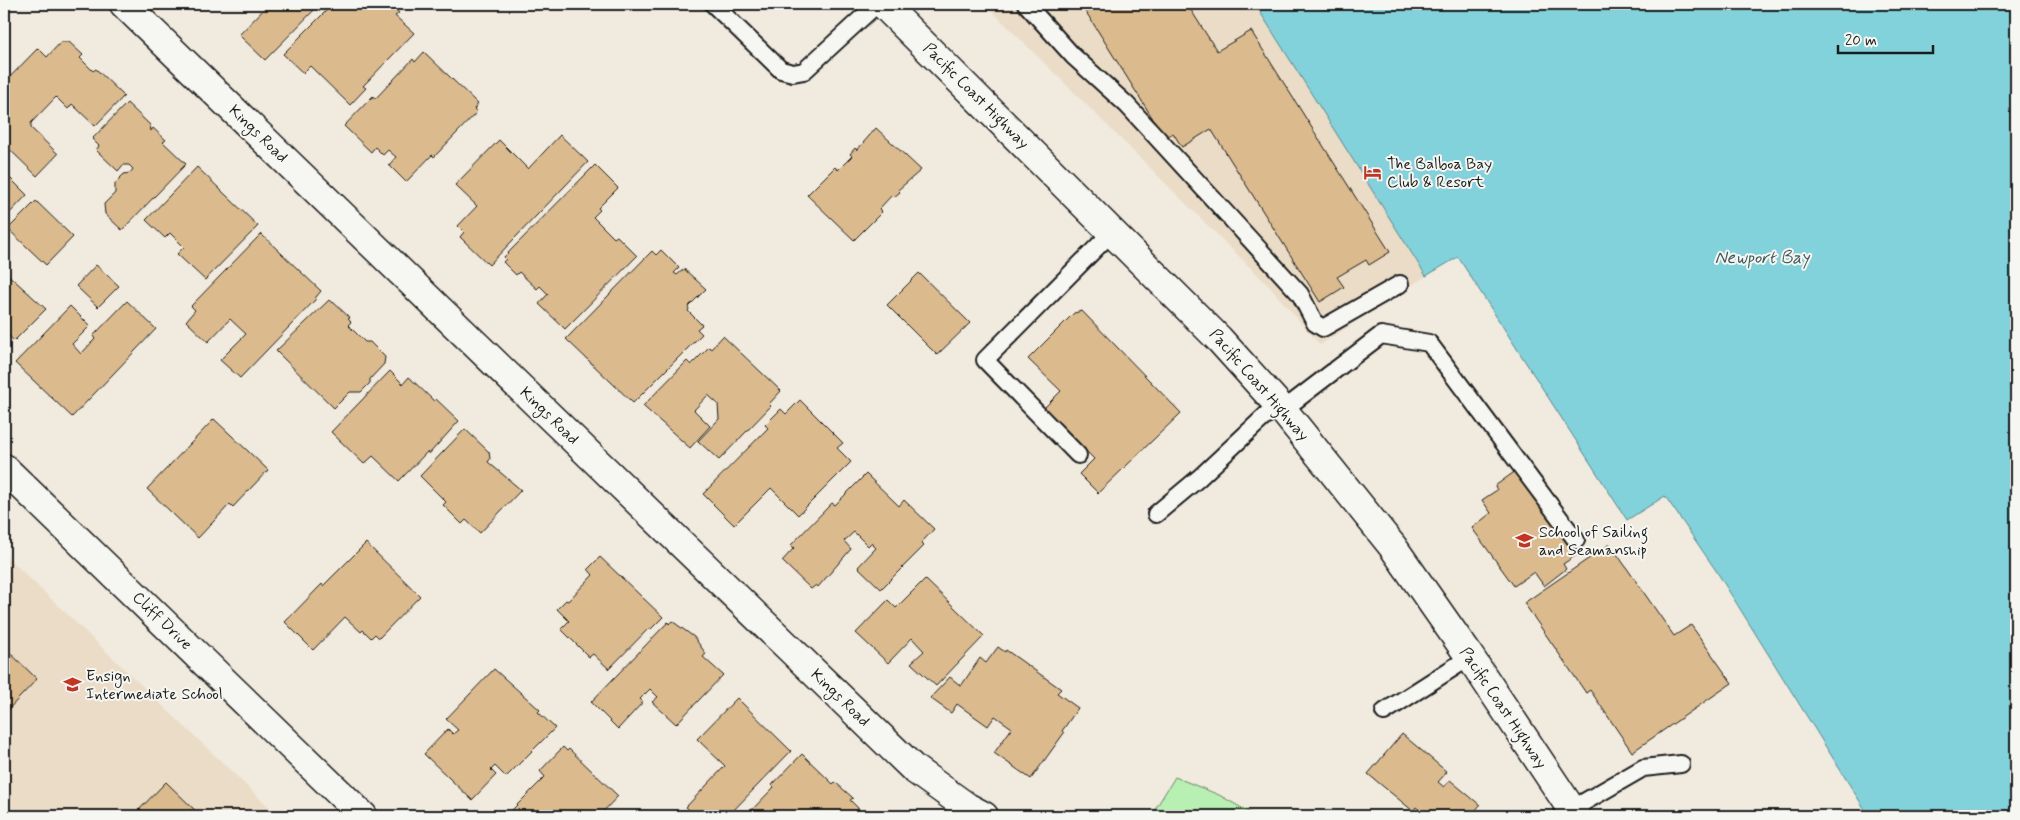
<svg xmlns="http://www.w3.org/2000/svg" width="2020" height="820" font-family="Mynerve,sans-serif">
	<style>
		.built { fill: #eadcc6 }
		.green { fill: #b8efb2; stroke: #6a8667 }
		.water { fill: #82d2db; stroke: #59898f }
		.building { fill: #dbbb8e; stroke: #1c1c1c }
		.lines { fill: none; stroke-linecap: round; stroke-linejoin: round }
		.lane-casing { stroke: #1c1c1c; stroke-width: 20 }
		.street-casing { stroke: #1c1c1c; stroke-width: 31 }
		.secondary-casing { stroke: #1c1c1c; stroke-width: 31 }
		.highway-casing { stroke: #1c1c1c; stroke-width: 31 }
		.lane { stroke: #f6f6f2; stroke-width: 16 }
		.street { stroke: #f6f6f2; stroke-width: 28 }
		.secondary { stroke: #f6f6f2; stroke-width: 28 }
		.highway { stroke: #f6f6f2; stroke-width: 28 }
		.labels { text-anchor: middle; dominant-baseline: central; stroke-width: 4; stroke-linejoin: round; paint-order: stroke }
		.street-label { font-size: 16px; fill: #1c1c1c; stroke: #f6f6f2 }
		.poi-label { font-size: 16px; fill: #1c1c1c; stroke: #f6f6f2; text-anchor: start }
		.water-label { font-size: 18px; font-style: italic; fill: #405c5f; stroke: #f6f6f2 }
	</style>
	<rect width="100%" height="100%" fill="#f1eade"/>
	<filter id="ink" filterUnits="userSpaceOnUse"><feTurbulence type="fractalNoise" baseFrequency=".02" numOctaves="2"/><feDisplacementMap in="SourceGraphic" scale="10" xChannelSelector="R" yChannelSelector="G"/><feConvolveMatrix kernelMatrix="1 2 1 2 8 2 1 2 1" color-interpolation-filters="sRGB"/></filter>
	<g filter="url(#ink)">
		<g class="built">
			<polygon points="985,4 1547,4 1458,257 1426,276 1320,345 1270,287"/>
			<polygon points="4,554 278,816 4,816"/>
		</g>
		<polygon class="green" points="1175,777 1219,795 1256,816 1151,816"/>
		<polygon class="water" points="1255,4 2016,4 2016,816 1869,816 1717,572 1665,496 1627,520 1458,257 1426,276"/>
		<g class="building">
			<polygon points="269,4 320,4 265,60 239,35"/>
			<polygon points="333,4 390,4 399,13 395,16 414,33 363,86 366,88 350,105 310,66 303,73 283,54"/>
			<polygon points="1081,4 1187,4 1217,51 1251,31 1390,252 1369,265 1366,260 1337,277 1344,287 1320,302 1211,129 1182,147 1173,133 1165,138"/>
			<polygon points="61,42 69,42 83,55 80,58 93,71 96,69 124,96 95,126 72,104 68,109 56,97 31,123 31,128 58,154 37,176 4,144 4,83 38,48 47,57"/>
			<polygon points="424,52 478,104 474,109 477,112 434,157 432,155 406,182 389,165 396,157 388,150 383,155 375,147 371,152 344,126 373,96 375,99 413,59 415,62"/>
			<polygon points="127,103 150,125 151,131 153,128 166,140 163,142 186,164 122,230 105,214 104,204 115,193 115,183 124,174 130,173 133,169 129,165 123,165 118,171 96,150 99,146 92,139"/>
			<polygon points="876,128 921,170 898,190 900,192 894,197 892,195 879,209 882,212 854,240 807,195 835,167 838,170 852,156 850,154 855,148 857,150"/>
			<polygon points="560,135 588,162 489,265 460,237 464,232 458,226 477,206 455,185 499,140 528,169"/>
			<polygon points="595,165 618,188 598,208 600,210 593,217 614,238 617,236 637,256 565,329 539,304 548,294 540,286 537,289 519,272 516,275 503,262 506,259 504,257"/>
			<polygon points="197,167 258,226 205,280 177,254 184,247 170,233 165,238 146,220"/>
			<polygon points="4,172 27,195 4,219"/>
			<polygon points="36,201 73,237 46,265 8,229"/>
			<polygon points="261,234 321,291 316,297 315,300 240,378 220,360 246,334 230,319 208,342 186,321 195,310 191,306"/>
			<polygon points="661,250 679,268 674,273 677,275 684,269 706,289 688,307 689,309 688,311 702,325 697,329 702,334 633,403 566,339 652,251 656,255"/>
			<polygon points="96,265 119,286 98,307 76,286"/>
			<polygon points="4,271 46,309 14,341 4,331"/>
			<polygon points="919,273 970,323 937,355 887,305"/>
			<polygon points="329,300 332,303 333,302 350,318 348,319 351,322 348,325 365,342 370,342 385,357 384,364 370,379 370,383 361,392 350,392 334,408 276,351"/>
			<polygon points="127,301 156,329 72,417 15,363 70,306 90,326 72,344 81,354 95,339 93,336"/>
			<polygon points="1082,311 1181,413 1098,493 1079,474 1094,459 1044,408 1061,391 1028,359 1074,313"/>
			<polygon points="723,336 781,391 769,404 771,406 719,460 698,441 719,419 718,404 708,395 694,410 710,426 690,448 643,406 687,361 691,365 709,347 711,349"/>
			<polygon points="390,371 403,384 409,377 434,401 436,399 459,421 429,454 427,452 399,481 373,456 364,464 331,432"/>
			<polygon points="800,400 843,443 837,448 851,462 798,515 771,488 734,525 703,494 768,428 765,425 781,409 786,414"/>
			<polygon points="214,419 268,470 233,507 230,504 198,538 147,489"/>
			<polygon points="465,429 489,452 490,459 488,462 521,490 480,533 466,520 462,524 443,505 446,502 420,476"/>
			<polygon points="1517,470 1578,554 1563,564 1566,569 1544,586 1534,572 1514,586 1472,528 1491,513 1482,500 1497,490 1495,486"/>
			<polygon points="866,474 899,506 904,500 934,529 921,543 924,546 881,589 858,567 876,548 871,543 868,546 854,532 844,541 851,549 818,587 816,585 811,589 782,561 794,548 791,545 832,503 835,505"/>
			<polygon points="366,543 420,596 379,638 375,634 371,638 363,630 361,632 345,617 313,650 285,622 322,584 323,586"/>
			<polygon points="1610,544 1674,636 1691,625 1732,683 1632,752 1590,690 1586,693 1524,603"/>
			<polygon points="600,557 663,617 650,630 649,628 609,669 593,654 589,657 561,629 569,621 557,609 566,600 568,601 593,575 588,569"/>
			<polygon points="925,579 984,636 936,686 911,663 924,651 912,638 888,663 856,633 888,600 896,608"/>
			<polygon points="672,621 694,637 706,654 703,657 723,675 676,724 652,702 658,697 650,689 640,699 643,702 618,729 591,702 668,622 669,624"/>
			<polygon points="4,647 37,679 4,714"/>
			<polygon points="998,647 1005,652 1006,650 1061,689 1057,693 1078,708 1062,731 1064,733 1031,779 994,753 1012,728 995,716 988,726 957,704 951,713 930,698 950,677 961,686 980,658 986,663"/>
			<polygon points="494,669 540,710 538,712 555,728 506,777 495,766 491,770 496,775 472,800 424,754 448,729 453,734 458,730 446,719"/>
			<polygon points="737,698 791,751 728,816 696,816 686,807 725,766 697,739"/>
			<polygon points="1402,734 1447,772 1438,782 1444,787 1450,780 1480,805 1471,816 1419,816 1422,812 1416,807 1413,811 1368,774"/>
			<polygon points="563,747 567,751 569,749 618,796 599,816 506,816 545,777 540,771"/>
			<polygon points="802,754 833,784 835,782 853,798 850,800 858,808 859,816 746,816 774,787 772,785"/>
			<polygon points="166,782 201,816 133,816"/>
		</g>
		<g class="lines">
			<defs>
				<g id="lane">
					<polyline points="713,4 781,70 793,73 804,71 877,4"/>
					<polyline points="1026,4 1073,56 1127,105 1300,294 1315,323 1323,328 1400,284"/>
					<polyline points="1283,410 1381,335 1429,343 1576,540"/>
					<polyline points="1078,455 985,360 1112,232"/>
					<polyline points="1156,514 1199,478 1278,404"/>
					<polyline points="1384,712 1470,657"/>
					<polyline points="1572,809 1643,768 1681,764"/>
				</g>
				<polyline id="street" points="124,4 914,769 967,807 984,816"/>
				<polyline id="secondary" points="4,468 363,816"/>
				<polyline id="highway" points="883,4 1219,339 1283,410 1393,547 1470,657 1576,816"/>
			</defs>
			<use href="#lane" class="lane-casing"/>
			<use href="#street" class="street-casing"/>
			<use href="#secondary" class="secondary-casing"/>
			<use href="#highway" class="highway-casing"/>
			<use href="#lane" class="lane"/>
			<use href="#street" class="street"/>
			<use href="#secondary" class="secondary"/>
			<use href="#highway" class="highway"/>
		</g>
	</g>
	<defs>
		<symbol id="hotel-bare" viewBox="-9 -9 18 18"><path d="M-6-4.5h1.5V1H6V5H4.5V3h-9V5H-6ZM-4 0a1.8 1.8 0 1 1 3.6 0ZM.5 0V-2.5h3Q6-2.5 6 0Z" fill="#c8321e" stroke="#f6f6f2" stroke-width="2.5" paint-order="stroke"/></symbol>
		<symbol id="university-bare" viewBox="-9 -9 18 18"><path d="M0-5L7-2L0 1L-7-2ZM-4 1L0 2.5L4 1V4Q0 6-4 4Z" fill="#c8321e" stroke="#f6f6f2" stroke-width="2.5" paint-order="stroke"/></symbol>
		<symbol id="school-bare" viewBox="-9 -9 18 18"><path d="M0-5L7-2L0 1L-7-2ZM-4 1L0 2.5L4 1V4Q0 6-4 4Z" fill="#c8321e" stroke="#f6f6f2" stroke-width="2.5" paint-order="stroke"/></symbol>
	</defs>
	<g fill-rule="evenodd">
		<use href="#hotel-bare" x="1360" y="160" width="25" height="25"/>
		<use href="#university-bare" x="1512" y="528" width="25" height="25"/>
		<use href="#school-bare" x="60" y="672" width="25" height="25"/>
	</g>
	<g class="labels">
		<g class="street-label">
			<text transform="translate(976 96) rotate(45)">Pacific Coast Highway</text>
			<text transform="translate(258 134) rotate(44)">Kings Road</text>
			<text transform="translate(1259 385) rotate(49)">Pacific Coast Highway</text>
			<text transform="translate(549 416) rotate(44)">Kings Road</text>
			<text transform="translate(162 621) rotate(44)">Cliff Drive</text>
			<text transform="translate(840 698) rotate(44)">Kings Road</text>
			<text transform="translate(1503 708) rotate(56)">Pacific Coast Highway</text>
		</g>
		<g class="poi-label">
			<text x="1387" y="164">The Balboa Bay<tspan x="1387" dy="18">Club &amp; Resort</tspan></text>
			<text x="1539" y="532">School of Sailing<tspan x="1539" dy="18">and Seamanship</tspan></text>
			<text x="86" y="676">Ensign<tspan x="86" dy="18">Intermediate School</tspan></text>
		</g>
		<g class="water-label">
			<text x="1762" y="258">Newport Bay</text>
		</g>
	</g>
	<rect width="2020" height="820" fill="none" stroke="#f6f6f2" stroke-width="20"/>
	<rect x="10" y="10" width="2000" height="800" fill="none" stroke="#1c1c1c" stroke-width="2" filter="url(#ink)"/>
	<path d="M1838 45v8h95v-8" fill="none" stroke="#1c1c1c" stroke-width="2.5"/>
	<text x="1845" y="45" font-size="15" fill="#1c1c1c" stroke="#f6f6f2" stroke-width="4" paint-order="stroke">20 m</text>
</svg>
